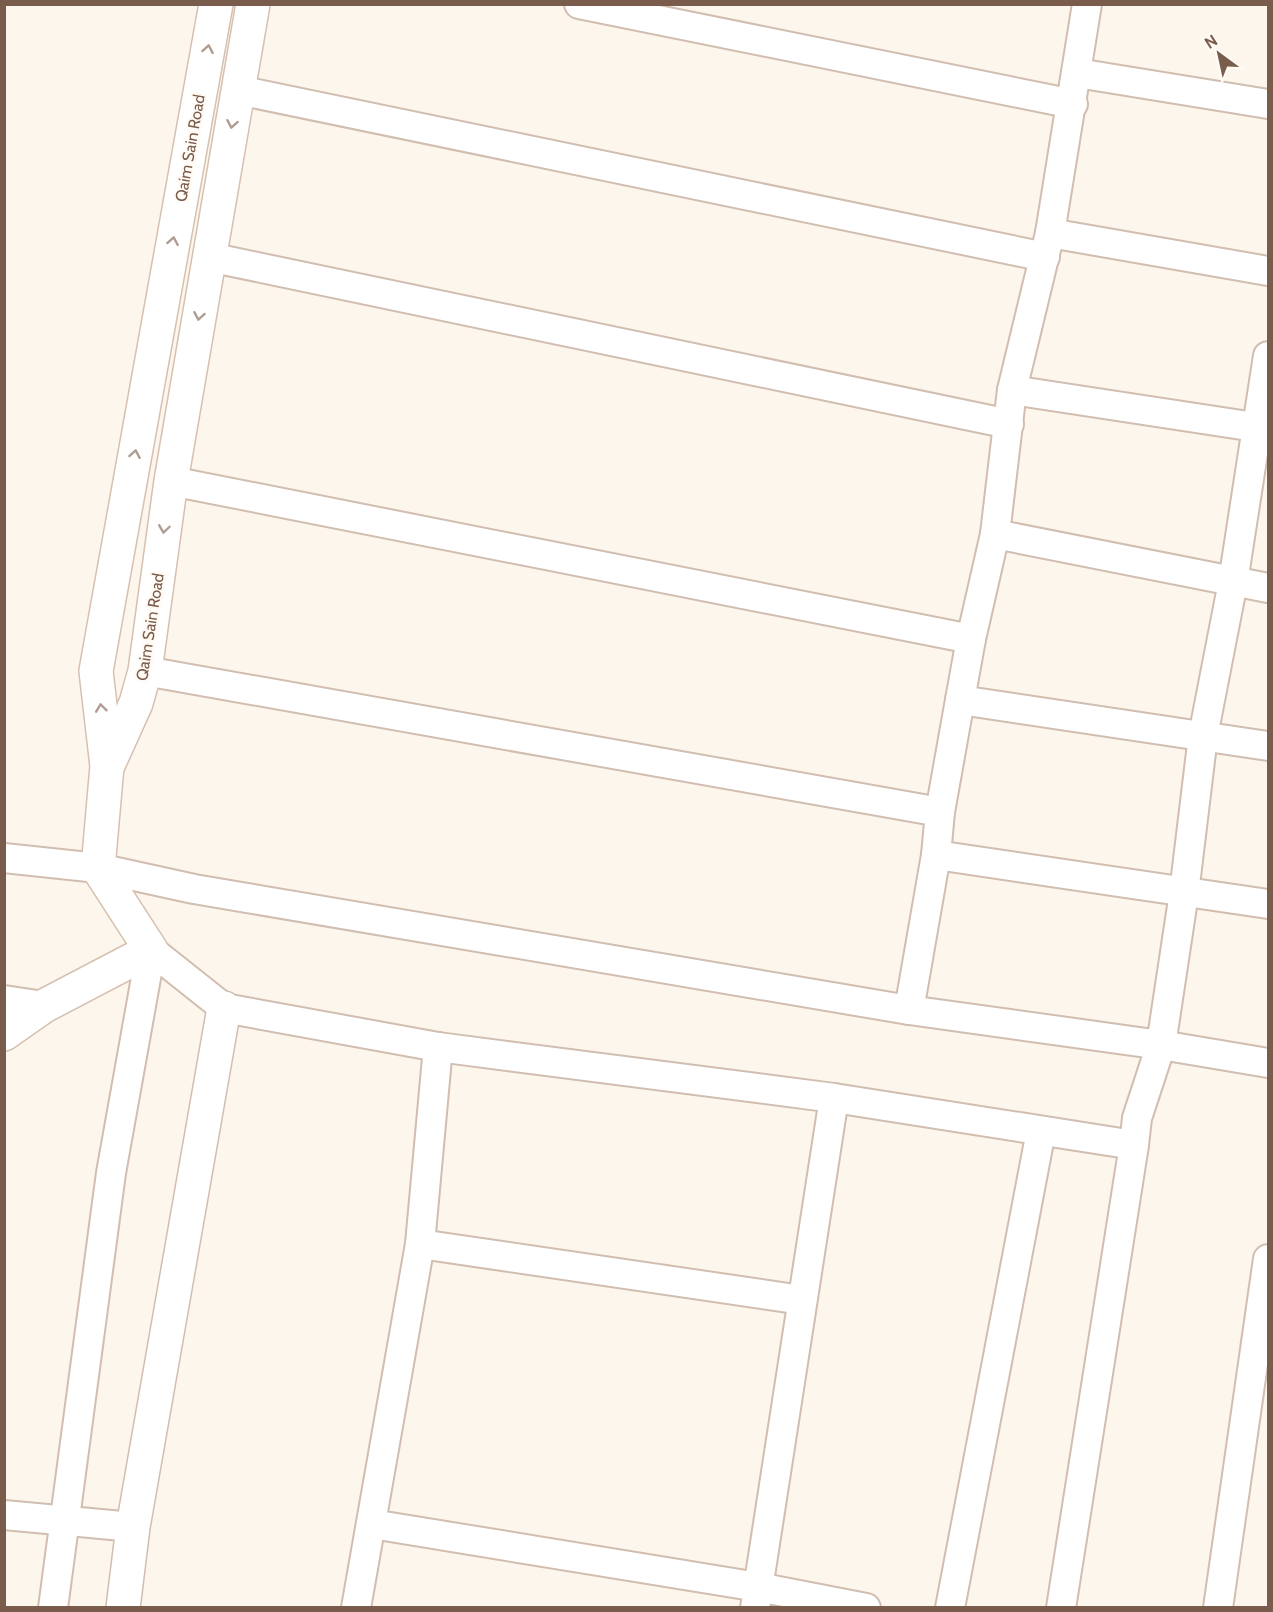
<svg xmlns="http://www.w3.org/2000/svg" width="1273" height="1612" font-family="Cabin,sans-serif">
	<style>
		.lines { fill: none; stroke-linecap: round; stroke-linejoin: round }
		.minor-casing { stroke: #d1beb0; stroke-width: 32 }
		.tertiary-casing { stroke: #d1beb0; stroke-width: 36 }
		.secondary-casing { stroke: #d6c0b0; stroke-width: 36 }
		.minor { stroke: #fff; stroke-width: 28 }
		.tertiary { stroke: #fff; stroke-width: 33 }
		.secondary { stroke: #fff; stroke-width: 33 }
		.oneway { stroke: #af9d94 }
		.labels { text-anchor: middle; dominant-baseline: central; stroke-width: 5; stroke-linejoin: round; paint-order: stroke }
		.street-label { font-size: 16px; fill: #7a5c4d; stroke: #fffaf3 }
	</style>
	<rect width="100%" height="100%" fill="#fdf6ec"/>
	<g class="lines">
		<defs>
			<g id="minor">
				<polyline points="579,4 1073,104"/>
				<polyline points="1077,73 1268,104"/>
				<polyline points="238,90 1045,257"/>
				<polyline points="1050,233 1268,271"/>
				<polyline points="209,257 1009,424"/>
				<polyline points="1012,390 1268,429"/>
				<polyline points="171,481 971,639"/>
				<polyline points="995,534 1268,588"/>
				<polyline points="145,671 940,812"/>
				<polyline points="960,700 1268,746"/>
				<polyline points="936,855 1268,904"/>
				<polyline points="4,858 98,868 194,889 909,1010 1161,1045 1268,1063"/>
				<polyline points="4,1000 44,1006"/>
				<polyline points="909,1010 936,855 940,812 960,700 971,639 995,534 1012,390 1050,233 1087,4"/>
				<polyline points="1134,1145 1137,1118 1161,1045 1184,893 1203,736 1233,582 1268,356"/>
				<polyline points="420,1244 802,1300"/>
				<polyline points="4,1515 133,1527"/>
				<polyline points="372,1524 758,1587 866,1608"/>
				<polyline points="53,1608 111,1173 151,950 224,1008 438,1047 834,1098 1134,1145 1061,1608"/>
				<polyline points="356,1608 420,1244 438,1047"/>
				<polyline points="755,1608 834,1098"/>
				<polyline points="950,1608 1041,1131"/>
				<polyline points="1218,1608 1268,1259"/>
			</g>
			<polyline id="tertiary" points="123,1608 133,1527 224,1008"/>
			<g id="secondary">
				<polyline points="108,765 136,703 145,671 171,481 253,4"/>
				<polyline points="4,1034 44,1006 151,950 98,868 107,766 96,671 216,4"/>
			</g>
		</defs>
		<use href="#minor" class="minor-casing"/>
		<use href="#tertiary" class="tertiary-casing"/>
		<use href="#secondary" class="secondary-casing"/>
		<use href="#minor" class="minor"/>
		<use href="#tertiary" class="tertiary"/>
		<use href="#secondary" class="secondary"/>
	</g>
	<defs><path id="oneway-chevron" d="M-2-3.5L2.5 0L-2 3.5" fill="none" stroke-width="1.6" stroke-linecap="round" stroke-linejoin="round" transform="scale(1.5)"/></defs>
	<g class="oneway">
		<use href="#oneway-chevron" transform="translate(208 49) rotate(-80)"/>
		<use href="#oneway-chevron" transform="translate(232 124) rotate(100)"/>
		<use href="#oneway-chevron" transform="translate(173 241) rotate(-80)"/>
		<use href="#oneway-chevron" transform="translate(199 316) rotate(100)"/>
		<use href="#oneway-chevron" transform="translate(135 454) rotate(-80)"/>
		<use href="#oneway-chevron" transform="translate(164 529) rotate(98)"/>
		<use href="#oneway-chevron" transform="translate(101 708) rotate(-97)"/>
	</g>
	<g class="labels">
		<g class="street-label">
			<text transform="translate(190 148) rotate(-80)">Qaim Sain Road</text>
			<text transform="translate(150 627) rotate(-81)">Qaim Sain Road</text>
		</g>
	</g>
	<rect width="1273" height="1612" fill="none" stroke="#7a5c4d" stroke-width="12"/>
	<g transform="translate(1219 54) rotate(327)" stroke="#fffaf3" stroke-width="4.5" paint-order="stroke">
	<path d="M0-4.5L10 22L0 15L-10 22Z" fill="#7a5c4d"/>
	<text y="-9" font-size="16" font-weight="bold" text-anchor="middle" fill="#7a5c4d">N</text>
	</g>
</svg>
